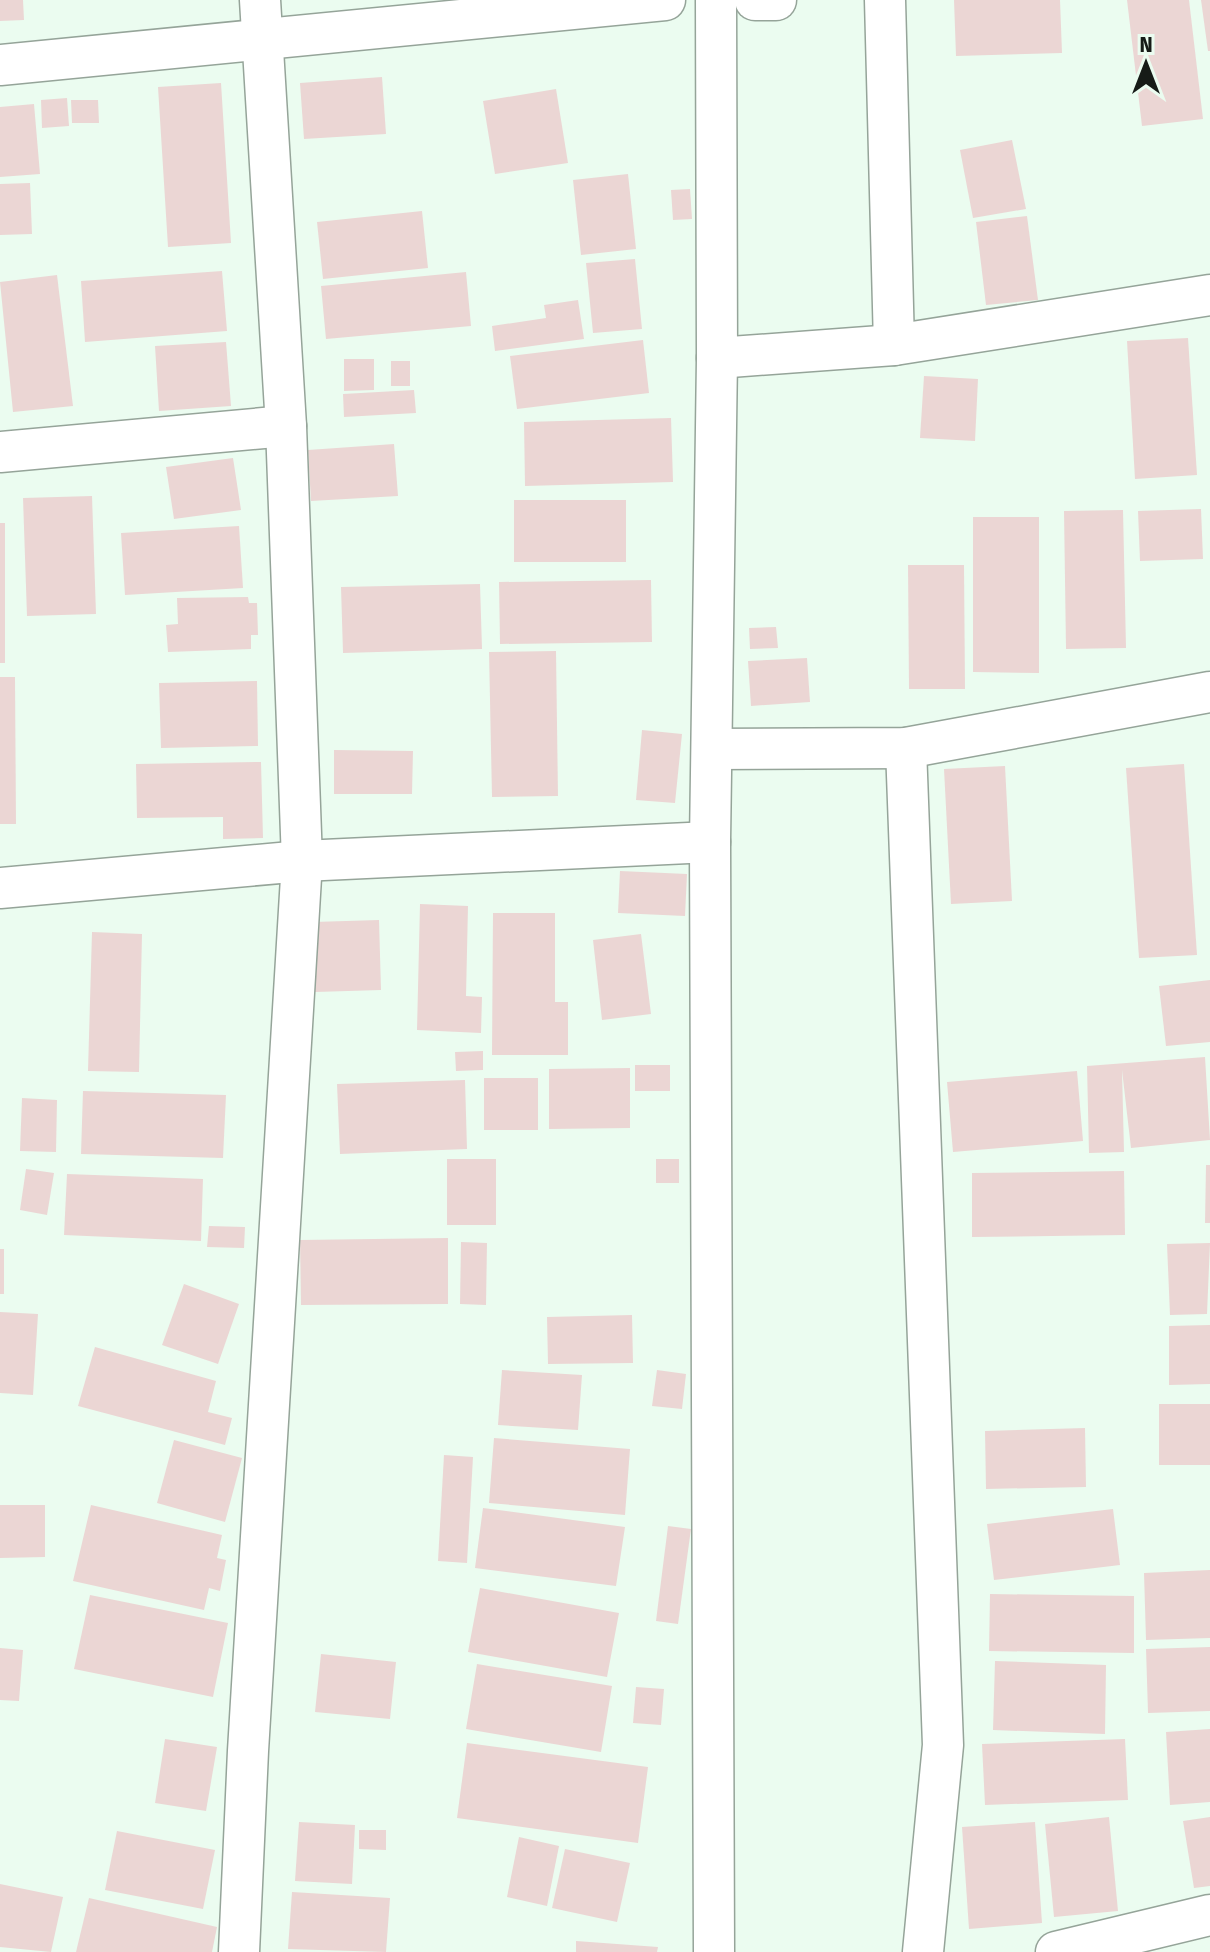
<svg xmlns="http://www.w3.org/2000/svg" width="1210" height="1952" font-family="'Fira Sans Condensed',sans-serif">
	<style>
		.building { fill: #ebd6d4 }
		.lines { fill: none; stroke-linecap: round; stroke-linejoin: round }
		.street-casing { stroke: #95a499; stroke-width: 43 }
		.street { stroke: #fff; stroke-width: 40 }
	</style>
	<rect width="100%" height="100%" fill="#ebfcf0"/>
	<g class="building">
		<polygon points="0,0 23,0 24,20 0,21"/>
		<polygon points="954,0 1060,0 1062,53 956,56"/>
		<polygon points="1127,0 1189,0 1203,119 1142,126"/>
		<polygon points="1201,0 1210,0 1210,51 1208,51"/>
		<polygon points="382,77 386,134 304,139 300,83"/>
		<polygon points="221,83 231,243 168,247 158,87"/>
		<polygon points="556,89 568,163 495,174 483,101"/>
		<polygon points="67,98 69,126 42,128 41,100"/>
		<polygon points="71,100 98,100 99,123 72,123"/>
		<polygon points="34,104 40,174 0,177 0,107"/>
		<polygon points="1012,140 1026,209 973,218 960,150"/>
		<polygon points="628,174 636,249 581,255 573,180"/>
		<polygon points="30,183 32,234 0,235 0,184"/>
		<polygon points="690,189 692,219 673,220 671,190"/>
		<polygon points="422,211 428,268 323,279 317,222"/>
		<polygon points="1027,216 1038,300 986,305 976,222"/>
		<polygon points="635,259 642,329 593,333 586,263"/>
		<polygon points="222,271 227,331 85,342 81,281"/>
		<polygon points="466,272 471,326 326,339 321,286"/>
		<polygon points="57,275 73,406 13,412 0,282"/>
		<polygon points="578,300 584,339 495,351 492,326 546,318 544,305"/>
		<polygon points="1188,338 1197,475 1135,479 1127,341"/>
		<polygon points="643,340 649,393 517,409 510,356"/>
		<polygon points="226,342 231,406 159,411 155,346"/>
		<polygon points="344,359 374,359 374,390 344,391"/>
		<rect x="391" y="361" width="19" height="25"/>
		<polygon points="924,376 978,379 975,441 920,438"/>
		<polygon points="414,390 416,413 344,417 343,394"/>
		<polygon points="671,418 673,482 525,486 524,422"/>
		<polygon points="394,444 398,496 311,501 308,450"/>
		<polygon points="233,458 241,510 174,519 166,467"/>
		<polygon points="92,496 96,614 27,616 23,498"/>
		<rect x="514" y="500" width="112" height="62"/>
		<polygon points="1201,509 1203,559 1140,561 1138,511"/>
		<polygon points="1123,510 1126,648 1066,649 1064,511"/>
		<polygon points="973,517 1039,517 1039,673 973,672"/>
		<rect x="0" y="523" width="5" height="140"/>
		<polygon points="239,526 243,588 125,595 121,533"/>
		<polygon points="908,565 964,565 965,689 909,689"/>
		<polygon points="651,580 652,642 500,644 499,582"/>
		<polygon points="480,584 482,649 343,653 341,587"/>
		<polygon points="248,597 249,603 257,603 258,635 251,635 251,649 168,652 166,625 178,624 177,598"/>
		<polygon points="776,627 778,648 750,649 749,628"/>
		<polygon points="556,651 558,796 492,797 489,652"/>
		<polygon points="807,658 810,702 751,706 748,661"/>
		<polygon points="0,677 15,677 16,824 0,824"/>
		<polygon points="257,681 258,746 161,748 159,683"/>
		<polygon points="642,730 682,734 675,803 636,800"/>
		<polygon points="334,750 413,751 412,794 334,794"/>
		<polygon points="261,762 263,838 223,839 223,817 137,818 136,764"/>
		<polygon points="1184,764 1197,955 1139,958 1126,768"/>
		<polygon points="1005,766 1012,901 951,904 944,769"/>
		<polygon points="620,871 687,874 685,916 618,913"/>
		<polygon points="420,904 468,906 466,996 482,997 481,1033 417,1030"/>
		<polygon points="493,913 555,913 555,1002 568,1002 568,1055 492,1055"/>
		<polygon points="379,920 381,990 315,992 313,922"/>
		<polygon points="92,932 142,934 139,1072 88,1071"/>
		<polygon points="641,934 651,1014 602,1020 593,940"/>
		<polygon points="1210,980 1210,1042 1166,1046 1159,986"/>
		<polygon points="483,1051 483,1070 456,1071 455,1052"/>
		<polygon points="1205,1057 1210,1140 1131,1148 1122,1070 1124,1152 1089,1153 1087,1066"/>
		<rect x="635" y="1065" width="35" height="26"/>
		<polygon points="630,1068 630,1128 549,1129 549,1069"/>
		<polygon points="1077,1071 1083,1141 953,1152 947,1082"/>
		<rect x="484" y="1078" width="54" height="52"/>
		<polygon points="465,1080 467,1149 340,1154 337,1084"/>
		<polygon points="83,1091 226,1095 223,1158 81,1154"/>
		<polygon points="22,1098 57,1100 56,1152 20,1151"/>
		<rect x="447" y="1159" width="49" height="66"/>
		<rect x="656" y="1159" width="23" height="24"/>
		<polygon points="1206,1165 1210,1165 1210,1223 1205,1223"/>
		<polygon points="26,1169 54,1173 47,1215 20,1210"/>
		<polygon points="1124,1171 1125,1235 972,1237 972,1173"/>
		<polygon points="67,1174 203,1179 201,1241 64,1235"/>
		<polygon points="209,1226 245,1227 244,1248 207,1247"/>
		<polygon points="448,1238 448,1304 301,1305 300,1240"/>
		<polygon points="461,1242 487,1243 486,1305 460,1304"/>
		<polygon points="1210,1243 1207,1314 1170,1315 1167,1244"/>
		<rect x="0" y="1249" width="4" height="45"/>
		<polygon points="184,1284 239,1304 218,1364 162,1345"/>
		<polygon points="0,1312 38,1314 33,1395 0,1393"/>
		<polygon points="632,1315 633,1363 548,1364 547,1317"/>
		<polygon points="1210,1325 1210,1384 1169,1385 1169,1326"/>
		<polygon points="95,1347 216,1381 208,1412 232,1418 225,1445 78,1406"/>
		<polygon points="502,1370 582,1375 578,1430 498,1425"/>
		<polygon points="657,1370 686,1374 682,1409 652,1406"/>
		<rect x="1159" y="1404" width="51" height="61"/>
		<polygon points="1085,1428 1086,1487 986,1489 985,1431"/>
		<polygon points="494,1438 630,1449 625,1515 489,1503"/>
		<polygon points="174,1440 242,1458 225,1522 157,1503"/>
		<polygon points="444,1455 473,1457 467,1563 438,1561"/>
		<polygon points="0,1505 45,1505 45,1557 0,1558"/>
		<polygon points="91,1505 222,1535 217,1558 226,1560 220,1591 209,1588 204,1610 73,1581"/>
		<polygon points="483,1508 625,1527 616,1586 475,1568"/>
		<polygon points="1113,1509 1120,1565 994,1580 987,1524"/>
		<polygon points="668,1526 691,1529 678,1624 656,1621"/>
		<polygon points="1210,1570 1210,1638 1146,1640 1144,1573"/>
		<polygon points="480,1588 619,1613 607,1677 468,1652"/>
		<polygon points="990,1594 1134,1596 1134,1653 989,1651"/>
		<polygon points="90,1595 228,1623 213,1697 74,1669"/>
		<polygon points="1210,1647 1210,1711 1148,1713 1146,1649"/>
		<polygon points="0,1648 23,1650 19,1701 0,1700"/>
		<polygon points="321,1654 396,1662 390,1719 315,1712"/>
		<polygon points="995,1661 1106,1665 1105,1734 993,1730"/>
		<polygon points="477,1664 612,1686 601,1752 466,1729"/>
		<polygon points="636,1687 664,1689 661,1725 633,1723"/>
		<polygon points="1210,1729 1210,1802 1170,1805 1166,1732"/>
		<polygon points="165,1739 217,1747 206,1811 155,1803"/>
		<polygon points="1125,1739 1128,1800 985,1805 982,1744"/>
		<polygon points="467,1743 648,1767 638,1843 457,1818"/>
		<polygon points="1109,1817 1118,1911 1054,1917 1045,1824"/>
		<polygon points="1210,1817 1210,1886 1194,1888 1183,1821"/>
		<polygon points="299,1822 355,1825 352,1884 295,1881"/>
		<polygon points="1035,1822 1042,1923 969,1929 962,1827"/>
		<polygon points="359,1830 386,1830 386,1850 359,1849"/>
		<polygon points="117,1831 215,1850 203,1909 105,1890"/>
		<polygon points="519,1837 559,1846 547,1906 507,1897"/>
		<polygon points="565,1849 630,1863 617,1922 552,1908"/>
		<polygon points="0,1884 63,1897 51,1952 0,1947"/>
		<polygon points="292,1892 390,1898 386,1952 288,1949"/>
		<polygon points="89,1898 217,1927 212,1952 76,1952"/>
		<polygon points="576,1941 658,1947 657,1952 576,1952"/>
	</g>
	<g class="lines">
		<defs>
			<g id="street">
				<polyline points="755,0 776,0"/>
				<polyline points="885,0 894,345"/>
				<polyline points="0,65 665,0"/>
				<polyline points="717,358 894,345 1210,295"/>
				<polyline points="0,452 286,426"/>
				<polyline points="906,748 943,1745 923,1952"/>
				<polyline points="712,749 906,748 1210,692"/>
				<polyline points="0,888 302,861 710,842"/>
				<polyline points="239,1952 248,1751 302,861 286,426 260,0"/>
				<polyline points="714,1952 710,842 717,358 716,0"/>
				<polyline points="1056,1952 1210,1915"/>
			</g>
		</defs>
		<use href="#street" class="street-casing"/>
		<use href="#street" class="street"/>
	</g>
	<g transform="translate(1146 64)" stroke="#ebfcf0" stroke-width="6" paint-order="stroke">
	<path d="M0-6L14 30L0 20L-14 30Z" fill="#161b17"/>
	<text y="-12" font-size="22" font-weight="bold" text-anchor="middle" fill="#161b17">N</text>
	</g>
</svg>
